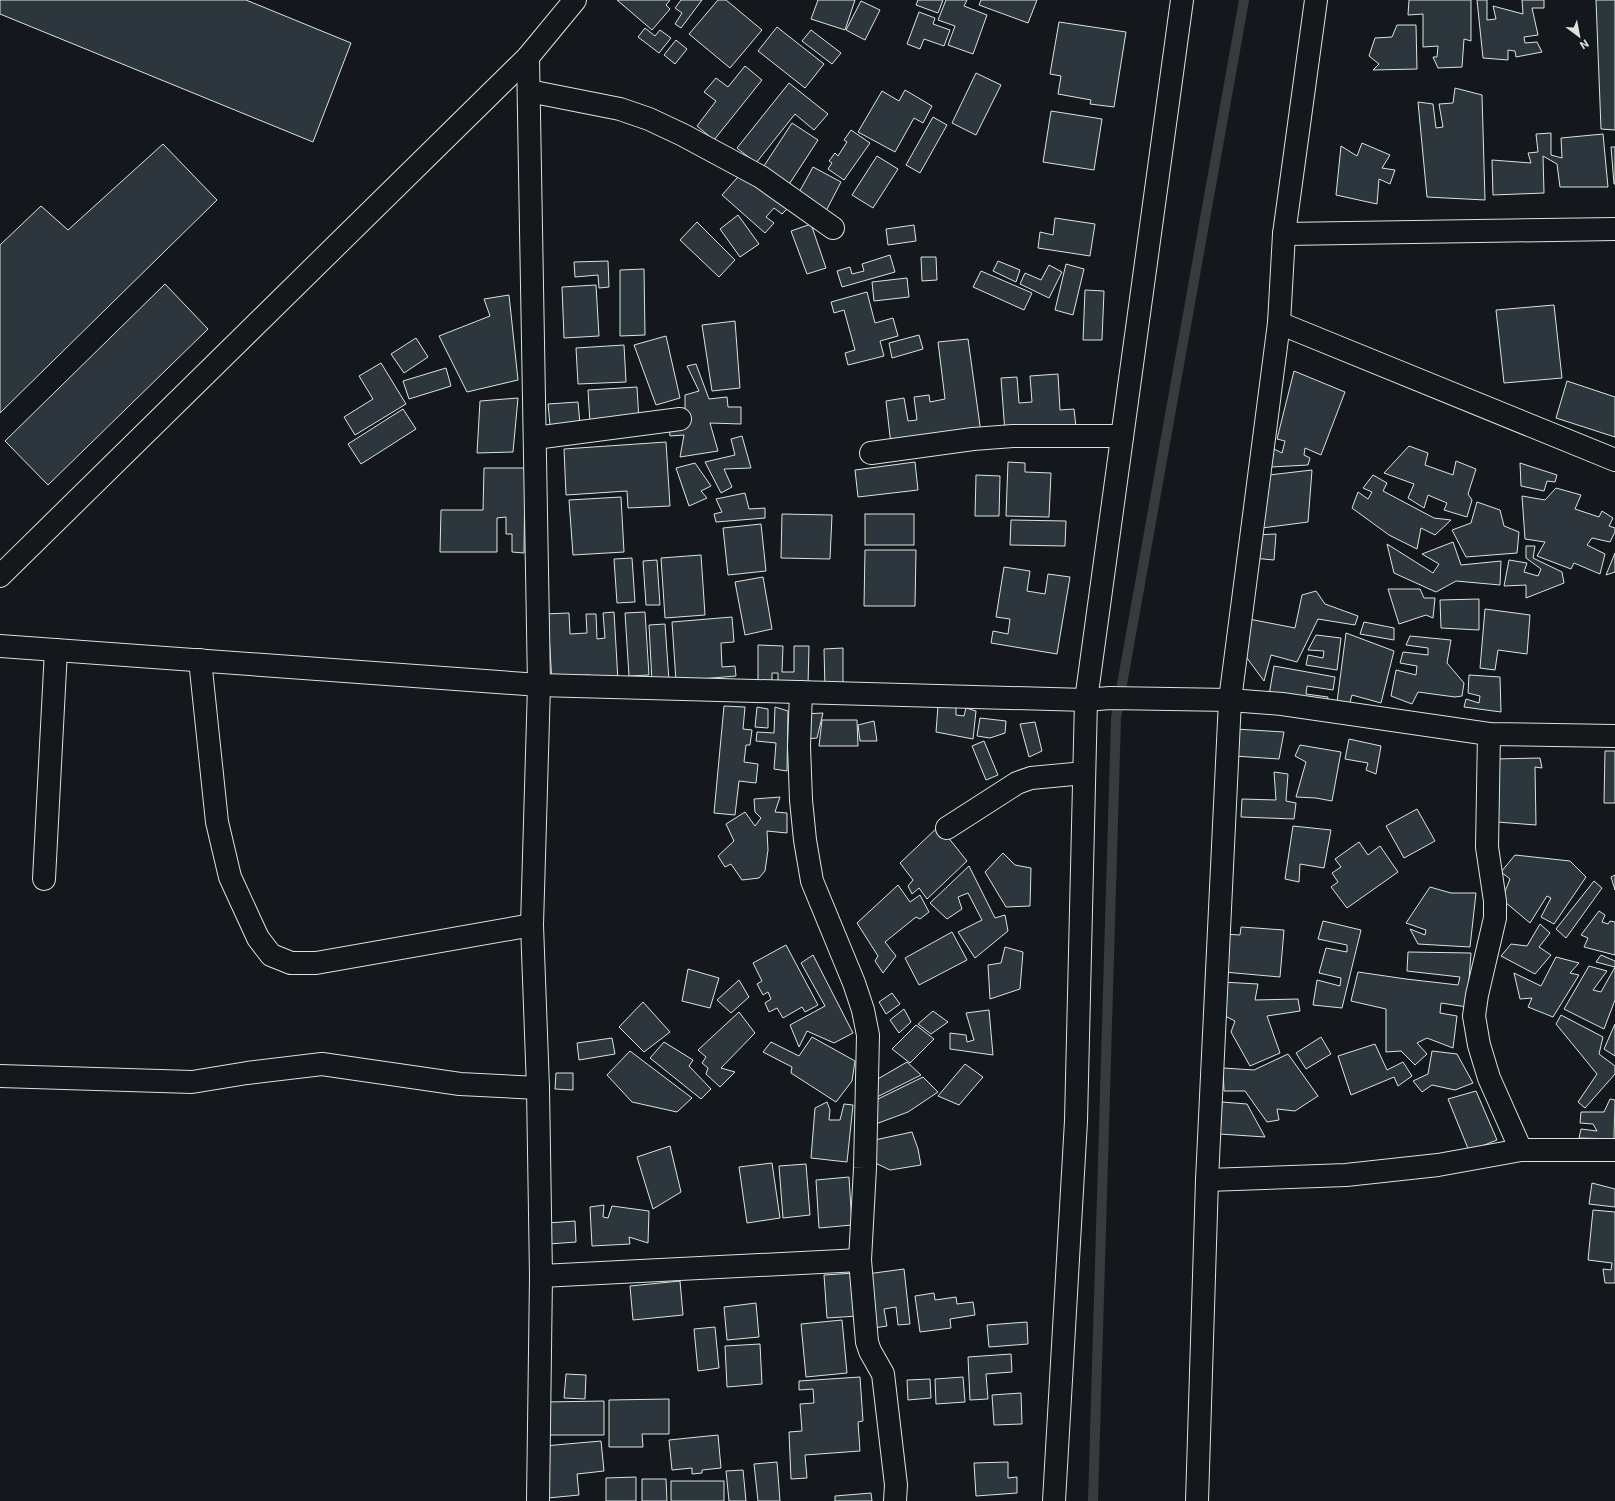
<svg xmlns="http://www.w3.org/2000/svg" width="1615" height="1501" font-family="Roboto,sans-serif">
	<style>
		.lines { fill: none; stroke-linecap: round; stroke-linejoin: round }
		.stream { stroke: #363b3e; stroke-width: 10 }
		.building { fill: #2c363c; stroke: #d8e6dc }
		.minor-casing { stroke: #d8e6dc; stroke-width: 24 }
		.minor { stroke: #14181c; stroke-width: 22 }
	</style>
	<rect width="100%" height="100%" fill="#14181c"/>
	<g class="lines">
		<polyline class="stream" points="1093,1501 1116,718 1244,0"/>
	</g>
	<g class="building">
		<polygon points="0,0 246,0 351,43 313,142 0,14"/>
		<polygon points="617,0 670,0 666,5 670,9 652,30"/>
		<polygon points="681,0 702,0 681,28 675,24 682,13 675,8"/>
		<polygon points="718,0 726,0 762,30 730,68 689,34"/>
		<polygon points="818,0 855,0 845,30 811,19"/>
		<polygon points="918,0 943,0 938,13 916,5"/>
		<polygon points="946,0 967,0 964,6 987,15 973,54 948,45 955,26 938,20"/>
		<polygon points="981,0 1037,0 1028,23 979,5"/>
		<polygon points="1409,0 1471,0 1471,41 1464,39 1462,67 1438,68 1433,57 1437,57 1438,46 1423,47 1423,14 1408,15"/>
		<polygon points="1477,0 1487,0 1487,20 1496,19 1493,6 1523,14 1522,0 1544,0 1544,8 1532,8 1538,35 1524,37 1525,43 1537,42 1542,52 1516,57 1515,51 1508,50 1508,60 1483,58"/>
		<polygon points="1596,0 1615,0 1615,130 1601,129"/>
		<polygon points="861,1 880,10 865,40 846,30"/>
		<polygon points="919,12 935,18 933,24 950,30 944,46 924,39 920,49 907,44"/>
		<polygon points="1059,22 1126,32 1114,107 1090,104 1091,100 1058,94 1061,76 1050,74"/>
		<polygon points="1397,25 1416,25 1417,69 1373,70 1379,64 1369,56 1375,38 1392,37"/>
		<polygon points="777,27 824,64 805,88 758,51"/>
		<polygon points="645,28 655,36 660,30 671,38 659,53 638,37"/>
		<polygon points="811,30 841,53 832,64 802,41"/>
		<polygon points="676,40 687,49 675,64 664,55"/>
		<polygon points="745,66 762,80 714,140 697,126 716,101 704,92 716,78 728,87"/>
		<polygon points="976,73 1001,85 976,135 952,123"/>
		<polygon points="789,83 828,114 814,130 795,114 756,163 737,148"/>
		<polygon points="1455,88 1482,95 1485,200 1427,197 1418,102 1433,104 1436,128 1443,127 1439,104 1453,103"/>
		<polygon points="905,90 932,106 923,123 914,118 895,152 858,132 882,91 899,101"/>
		<polygon points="1051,111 1102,119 1094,170 1043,162"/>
		<polygon points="933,117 947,125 920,173 906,165"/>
		<polygon points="792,123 818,140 788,186 762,169"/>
		<polygon points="851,130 870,143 844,180 828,169 832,163 829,161 835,153 838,156 847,142 844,140"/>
		<polygon points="1551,133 1551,155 1562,158 1561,138 1603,134 1608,187 1560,187 1557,164 1543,156 1544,193 1493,195 1492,160 1531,163 1528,153 1538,152 1536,134"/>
		<polygon points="1362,143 1390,155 1382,168 1395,170 1390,184 1379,179 1377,204 1336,195 1341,146 1357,156"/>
		<polygon points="163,144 217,200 0,413 0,245 41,206 68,230"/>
		<polygon points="1611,147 1615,147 1615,184 1614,184"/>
		<polygon points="877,156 898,169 873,208 852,195"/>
		<polygon points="813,167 841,182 826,211 797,196"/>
		<polygon points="744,170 788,208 782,214 774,208 766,217 774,223 765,233 722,195"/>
		<polygon points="738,215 759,244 740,257 720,229"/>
		<polygon points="1055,218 1095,224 1090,256 1038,248 1040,232 1053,235"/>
		<polygon points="697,222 735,260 719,277 680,240"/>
		<polygon points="811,224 826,268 807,274 791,231"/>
		<polygon points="914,225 916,241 888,245 886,229"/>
		<polygon points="890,255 895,272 842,287 837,271 850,267 852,274 864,271 862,264"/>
		<polygon points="921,257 936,257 937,280 922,281"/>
		<polygon points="608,261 609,287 599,288 598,275 575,277 574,262"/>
		<polygon points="998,261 1020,270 1016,282 993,271"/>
		<polygon points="1066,264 1084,269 1073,315 1055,310"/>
		<polygon points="1049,265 1062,272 1049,298 1020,284 1025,273 1041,280"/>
		<polygon points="644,269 645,335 620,336 620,270"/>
		<polygon points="981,271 1032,293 1024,310 973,287"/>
		<polygon points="907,278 909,297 874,301 872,282"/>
		<polygon points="165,284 208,329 48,485 5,441"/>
		<polygon points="596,285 599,336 564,338 562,287"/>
		<polygon points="1085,290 1104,291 1102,340 1083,340"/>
		<polygon points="867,292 875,323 893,318 898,336 880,341 884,356 848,365 845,353 855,350 844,310 834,313 831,302"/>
		<polygon points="509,295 518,380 467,392 439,336 490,316 484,299"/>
		<polygon points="1554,305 1562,378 1504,383 1496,310"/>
		<polygon points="735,321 740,388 712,391 702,325"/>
		<polygon points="919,335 923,349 892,358 889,343"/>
		<polygon points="666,336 680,398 656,405 634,345"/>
		<polygon points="416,338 428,357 404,373 391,354"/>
		<polygon points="968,339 981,433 891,445 886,401 904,398 908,421 917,420 914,397 929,395 930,402 945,399 938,342"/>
		<polygon points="624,345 626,382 578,384 576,348"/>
		<polygon points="381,363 406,404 355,435 344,417 373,399 359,376"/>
		<polygon points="696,364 709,399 727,397 728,407 741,407 741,424 710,423 718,451 680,457 684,435 670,436 669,425 685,425 685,395 699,391 687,366"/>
		<polygon points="446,368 451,386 409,399 403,381"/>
		<polygon points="1294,371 1345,392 1321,455 1305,448 1304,455 1310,458 1308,465 1271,467 1274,449 1282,453 1285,441 1277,439"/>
		<polygon points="1058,374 1060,410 1074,409 1076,427 1005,433 1001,378 1017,377 1019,403 1032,402 1030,376"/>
		<polygon points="1567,381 1615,397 1615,437 1556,418"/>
		<polygon points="637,387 639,421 590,423 588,390"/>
		<polygon points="518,398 513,452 477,453 480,401"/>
		<polygon points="578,402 580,424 550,425 548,404"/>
		<polygon points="403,409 416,429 361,464 348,444"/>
		<polygon points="742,436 751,468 724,469 732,487 721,493 705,462 735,455 731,439"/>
		<polygon points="666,442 670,506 628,508 627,491 566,495 564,449"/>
		<polygon points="1409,446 1428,453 1425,465 1453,475 1456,461 1476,469 1468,494 1472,500 1467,517 1444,510 1447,503 1428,495 1424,508 1408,498 1414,484 1384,473"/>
		<polygon points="915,462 918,490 858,497 855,470"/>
		<polygon points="1008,462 1025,463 1025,472 1051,473 1049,517 1006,516"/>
		<polygon points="695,463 711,486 701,491 707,498 689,506 676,468"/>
		<polygon points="1520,463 1557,475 1555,482 1547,481 1544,491 1521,486"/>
		<polygon points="484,468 525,468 524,553 512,552 512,534 506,534 506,517 497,518 497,552 440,552 441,510 483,510"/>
		<polygon points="1312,470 1308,522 1262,528 1269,475"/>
		<polygon points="976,475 1000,476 999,516 975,516"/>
		<polygon points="1373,475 1387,483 1383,491 1434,518 1451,520 1435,535 1421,528 1417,549 1389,535 1352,508 1358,492 1368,499 1372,492 1363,488"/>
		<polygon points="1556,488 1581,495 1575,509 1599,517 1602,511 1613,518 1609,526 1615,528 1615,532 1610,542 1592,538 1587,545 1605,554 1600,574 1574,563 1571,569 1537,556 1545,542 1525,539 1522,496 1545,500"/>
		<polygon points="745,493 749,509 765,508 765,518 716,522 714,514 722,512 716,499"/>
		<polygon points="621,497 624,552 573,555 569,500"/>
		<polygon points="1477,502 1500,510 1504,526 1519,532 1517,553 1466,557 1452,530 1471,523"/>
		<polygon points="782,514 832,515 830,559 781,558"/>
		<rect x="865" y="514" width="49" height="31"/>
		<polygon points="1011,520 1066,521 1065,546 1010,545"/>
		<polygon points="761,524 766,571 728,575 723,528"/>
		<polygon points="1276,534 1274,560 1252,558 1253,535"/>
		<polygon points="1453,542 1461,565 1501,561 1500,585 1456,581 1436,592 1394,573 1387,544 1433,573 1439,564 1422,554"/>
		<polygon points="1526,546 1535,546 1533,558 1562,572 1564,583 1526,598 1526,585 1504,586 1509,560 1527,563 1524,572 1538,576 1541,569 1526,558"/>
		<polygon points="865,550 916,550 915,606 864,606"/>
		<polygon points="1615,553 1615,572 1606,575"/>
		<polygon points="701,555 705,615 665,618 661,558"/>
		<polygon points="632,558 635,602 617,603 614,559"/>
		<polygon points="657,560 660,605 646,605 643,561"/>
		<polygon points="1004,567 1030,571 1027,591 1045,594 1048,574 1070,577 1057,654 991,643 993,631 1008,634 1010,619 996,617"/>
		<polygon points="763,577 772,629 745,635 735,582"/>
		<polygon points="1388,589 1420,589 1424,598 1435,598 1433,618 1426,615 1399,624"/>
		<polygon points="1316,591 1325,604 1358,616 1355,625 1318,619 1297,662 1271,655 1264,681 1241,650 1249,619 1295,628 1302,595"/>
		<polygon points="1479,599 1479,630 1441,628 1440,600"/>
		<polygon points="1485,609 1530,615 1527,654 1498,650 1495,670 1480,668"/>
		<polygon points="614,612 618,681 591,683 590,675 571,676 552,683 549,633 545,633 544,614 569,613 570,634 587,633 586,614 596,614 597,639 605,638 603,613"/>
		<polygon points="645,612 649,675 629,676 625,613"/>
		<polygon points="732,617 734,642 721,643 722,667 735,666 736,676 676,681 672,622"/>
		<polygon points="1364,622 1394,628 1394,640 1360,634"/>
		<polygon points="665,624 669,681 652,682 649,625"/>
		<polygon points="1346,633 1394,651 1381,703 1352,695 1349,706 1337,702"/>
		<polygon points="1316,635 1341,638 1337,670 1306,665 1308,655 1323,658 1324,651 1308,650"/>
		<polygon points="1410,636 1451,640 1447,663 1464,683 1462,696 1455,697 1418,692 1412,704 1391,696 1396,670 1416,675 1417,666 1400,663 1403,652 1428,655 1428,648 1406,645"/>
		<polygon points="758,645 783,646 782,672 794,672 794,646 809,646 808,685 778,685 778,673 772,673 772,686 758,686"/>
		<polygon points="843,648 843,688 825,688 824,649"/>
		<polygon points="1274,666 1335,677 1333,690 1307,686 1306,694 1328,697 1327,704 1269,695"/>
		<polygon points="1469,675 1500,677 1501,712 1464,707 1466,699 1479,703 1480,696 1468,693"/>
		<polygon points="956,705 956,715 964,716 966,708 976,711 973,739 936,732 938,706"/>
		<polygon points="724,706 745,707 743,729 752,730 750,745 746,745 744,762 758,764 756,783 739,781 735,815 714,813"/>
		<polygon points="757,707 768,709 768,728 755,727"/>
		<polygon points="775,707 788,711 787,771 774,769 776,743 756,741 757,732 774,733"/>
		<polygon points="823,713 817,738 804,739 803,714"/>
		<polygon points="980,718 1006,721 1005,733 990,738 977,736"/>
		<polygon points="822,720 857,720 858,746 819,746"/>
		<polygon points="874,721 877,741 860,741 858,725"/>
		<polygon points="1035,722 1042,751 1029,757 1020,724"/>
		<polygon points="1235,729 1284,732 1279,759 1234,756"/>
		<polygon points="1349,739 1381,746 1376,774 1366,770 1368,763 1345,759"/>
		<polygon points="984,741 998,775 986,780 972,746"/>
		<polygon points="1300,745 1341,752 1332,801 1316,798 1296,797 1306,762 1295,756"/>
		<polygon points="1605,751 1615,751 1615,803 1604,803"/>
		<polygon points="1540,758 1542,768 1535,767 1536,825 1497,822 1494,759"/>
		<polygon points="1274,772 1288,774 1286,801 1296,803 1294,819 1241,817 1242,799 1276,800"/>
		<polygon points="780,797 775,812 787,813 787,833 767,831 768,850 765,871 759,878 742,880 731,864 725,867 718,856 734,841 726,824 745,812 755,826 761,818 755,812 754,799"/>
		<polygon points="1417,809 1435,841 1404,858 1386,826"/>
		<polygon points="939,826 967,861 927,899 919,888 912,894 908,886 913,880 900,863"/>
		<polygon points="1293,826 1331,830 1324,868 1300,864 1299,882 1285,879"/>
		<polygon points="1359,842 1368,855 1380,846 1398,872 1347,908 1331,887 1338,882 1332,873 1341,867 1335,859"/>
		<polygon points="1003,853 1015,865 1031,868 1030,906 1006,907 985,872"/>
		<polygon points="1515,855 1570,861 1586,877 1554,924 1541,917 1551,898 1547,896 1530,923 1499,897 1504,894 1510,879 1501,872"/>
		<polygon points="969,866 995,918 1005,915 1008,931 975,958 958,932 982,920 968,893 958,897 962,909 947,919 930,903"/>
		<polygon points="1615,875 1615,890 1611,877"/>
		<polygon points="1594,881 1602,888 1566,938 1556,929"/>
		<polygon points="898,885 910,902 920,895 929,912 920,919 916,917 885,942 896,956 883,973 875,961 878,956 857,923"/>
		<polygon points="1430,887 1451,893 1476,893 1470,947 1418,944 1410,929 1425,935 1426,930 1406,923"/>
		<polygon points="1599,911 1605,915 1602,922 1608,924 1610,921 1615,922 1615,955 1584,947 1588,938 1581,935"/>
		<polygon points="1323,921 1361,930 1342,1008 1313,1005 1317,980 1340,986 1341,978 1319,973 1326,948 1347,952 1347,945 1318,939"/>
		<polygon points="1540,924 1550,933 1539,947 1551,955 1535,974 1501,956 1511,944 1527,946"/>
		<polygon points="1241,927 1284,930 1280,977 1224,972 1224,934 1240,935"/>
		<polygon points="952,932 967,960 919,985 905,958"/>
		<polygon points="786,945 818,1005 805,1012 802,1007 783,1018 777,1008 769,1012 765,1003 771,999 768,992 763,995 757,984 762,981 753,963"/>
		<polygon points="1005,947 1023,952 1020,989 990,999 988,965 1001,963"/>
		<polygon points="1408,952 1471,953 1467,1007 1441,1003 1440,1013 1457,1016 1453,1048 1427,1038 1417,1043 1427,1054 1415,1065 1401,1051 1386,1052 1386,1009 1351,1001 1358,972 1406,979 1458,985 1460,977 1407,971"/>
		<polygon points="813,955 853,1033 834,1043 807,1031 799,1047 790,1025 825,1006 801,963"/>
		<polygon points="1601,955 1615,961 1615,967 1596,962"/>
		<polygon points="1556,957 1579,963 1570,973 1579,975 1553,1017 1528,1007 1532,998 1520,999 1514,973 1541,986"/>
		<polygon points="1589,966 1607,971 1593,990 1601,992 1615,967 1615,1000 1604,1029 1564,1009"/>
		<polygon points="688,969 719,978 710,1008 682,1001"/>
		<polygon points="739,980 749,997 731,1013 717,1000"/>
		<polygon points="1222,982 1258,984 1255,1000 1298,999 1300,1011 1267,1016 1280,1053 1250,1066 1231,1032 1235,1021 1219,1013"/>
		<polygon points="892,993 900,1004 886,1014 879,1002"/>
		<polygon points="643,1002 670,1032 644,1052 619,1027"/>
		<polygon points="904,1009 911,1022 899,1033 890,1020"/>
		<polygon points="989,1010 993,1055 950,1049 950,1033 966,1035 967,1042 974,1040 966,1013"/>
		<polygon points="933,1011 948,1022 931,1034 918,1024"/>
		<polygon points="739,1012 755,1033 721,1068 735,1072 720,1087 706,1074 708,1068 702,1063 706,1057 698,1050"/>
		<polygon points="1561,1015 1603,1037 1599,1054 1615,1066 1615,1074 1585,1108 1578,1102 1597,1074 1556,1024"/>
		<polygon points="1615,1024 1615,1056 1604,1049"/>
		<polygon points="916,1025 934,1039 910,1063 892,1049"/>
		<polygon points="812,1037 855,1061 852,1081 836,1102 791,1073 792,1067 763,1052 771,1042 799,1056"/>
		<polygon points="1321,1037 1331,1054 1306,1069 1296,1053"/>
		<polygon points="612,1038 615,1054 579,1060 577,1043"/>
		<polygon points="664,1042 693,1060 689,1066 711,1089 701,1099 650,1058"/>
		<polygon points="1375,1044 1387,1070 1403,1062 1412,1076 1398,1086 1394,1077 1351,1095 1338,1056"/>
		<polygon points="630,1051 692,1098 677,1112 632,1102 607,1075"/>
		<polygon points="1432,1051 1457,1054 1473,1083 1455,1090 1432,1085 1422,1092 1413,1081 1428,1074"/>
		<polygon points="1288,1054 1318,1096 1295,1111 1277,1109 1279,1120 1267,1122 1245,1091 1224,1091 1223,1068 1254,1070"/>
		<polygon points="907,1062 921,1075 873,1099 876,1080"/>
		<polygon points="965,1064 983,1077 959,1105 938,1096"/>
		<polygon points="556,1073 573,1073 573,1090 555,1089"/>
		<polygon points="923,1077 938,1092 908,1112 873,1125 872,1102"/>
		<polygon points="1476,1091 1497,1140 1469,1151 1448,1099"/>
		<polygon points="1610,1099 1615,1100 1614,1139 1579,1138 1581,1129 1597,1131 1593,1124 1580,1123 1581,1112 1604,1112"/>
		<polygon points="827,1102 830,1110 829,1120 840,1120 844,1104 853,1105 847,1162 811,1158 815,1108"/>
		<polygon points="1222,1102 1247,1104 1265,1137 1220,1134"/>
		<polygon points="912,1132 918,1149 921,1165 890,1170 871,1161 870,1141"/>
		<polygon points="670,1146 681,1192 653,1209 637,1157"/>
		<polygon points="772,1163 780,1218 747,1223 739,1167"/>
		<polygon points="806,1164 810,1215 783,1218 779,1166"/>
		<polygon points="849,1177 852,1225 819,1228 816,1180"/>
		<polygon points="1592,1183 1615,1189 1615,1207 1589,1204"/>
		<polygon points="604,1205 603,1217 608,1218 612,1206 649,1211 648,1243 629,1237 630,1244 592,1246 590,1207"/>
		<polygon points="1593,1210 1615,1212 1615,1283 1605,1283 1603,1269 1611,1270 1612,1263 1588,1260"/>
		<polygon points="575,1221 576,1242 549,1244 548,1223"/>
		<polygon points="904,1269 910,1324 898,1325 896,1307 884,1309 887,1326 874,1328 867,1274"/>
		<polygon points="855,1273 858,1316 827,1318 824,1275"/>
		<polygon points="680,1281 683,1315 633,1320 630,1286"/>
		<polygon points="934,1293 935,1300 956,1297 957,1304 973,1302 975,1315 950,1319 951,1328 920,1332 915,1296"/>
		<polygon points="756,1303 759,1337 727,1340 724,1307"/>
		<polygon points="842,1320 847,1373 806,1377 801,1324"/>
		<polygon points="1027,1322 1028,1344 989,1347 987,1325"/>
		<polygon points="715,1327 719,1368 698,1371 694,1329"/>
		<polygon points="760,1344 762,1384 727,1387 725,1346"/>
		<polygon points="1011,1354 1012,1372 986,1374 988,1399 970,1400 968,1357"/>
		<polygon points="566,1374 586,1375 585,1399 564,1398"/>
		<polygon points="860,1377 863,1421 858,1422 860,1451 805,1455 807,1478 791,1479 789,1432 802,1431 800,1404 814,1403 813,1389 799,1390 799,1381"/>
		<polygon points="963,1377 965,1402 936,1404 935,1379"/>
		<polygon points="930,1379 931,1398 908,1400 907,1380"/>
		<polygon points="1021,1393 1022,1424 994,1425 992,1395"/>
		<polygon points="669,1399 669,1434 642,1434 643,1447 609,1447 609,1400"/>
		<polygon points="604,1401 604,1435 546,1435 545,1402"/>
		<polygon points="718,1435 721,1468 702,1470 702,1473 692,1474 692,1468 672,1470 669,1440"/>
		<polygon points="601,1441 604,1471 577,1474 579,1495 548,1498 544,1446"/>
		<polygon points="777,1462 780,1501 758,1501 754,1464"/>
		<polygon points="1008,1462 1008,1478 1017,1477 1017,1493 976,1496 974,1463"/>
		<polygon points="743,1470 746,1501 729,1501 726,1471"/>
		<polygon points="636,1477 636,1501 606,1501 606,1478"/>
		<polygon points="642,1479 666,1479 667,1501 642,1501"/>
		<rect x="671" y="1481" width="53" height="20"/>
		<polygon points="871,1493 872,1501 835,1501 835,1496"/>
	</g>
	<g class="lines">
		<defs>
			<g id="minor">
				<polyline points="528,57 539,685 532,925 538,1088 541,1276 538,1501"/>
				<polyline points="529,91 620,109 649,119 683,135 761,177 833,228"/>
				<polyline points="1284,234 1615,229"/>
				<polyline points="1279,323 1615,460"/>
				<polyline points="535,438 680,419"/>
				<polyline points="871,453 973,439 1013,436 1122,436"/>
				<polyline points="0,576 528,57 575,0"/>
				<polyline points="0,646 539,685 1086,700 1110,698 1230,700 1282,704 1489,734 1615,736"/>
				<polyline points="200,660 217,822 230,877 258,938 271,955 291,963 316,963 532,925"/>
				<polyline points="801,692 799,746 801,800 805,840 812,881 854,983 863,1010 868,1035 865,1168 860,1260 867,1342 870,1351 883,1374 896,1485 895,1501"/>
				<polyline points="1489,734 1487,847 1495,901 1495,918 1477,995 1474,1016 1479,1045 1489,1078 1521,1150"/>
				<polyline points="947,828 1017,783 1031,778 1084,773"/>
				<polyline points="44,879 56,650"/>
				<polyline points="0,1076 192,1082 247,1073 322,1064 460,1084 538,1088"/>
				<polyline points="1207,1180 1346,1175 1438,1165 1521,1150 1615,1150"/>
				<polyline points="541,1276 860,1260"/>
				<polyline points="1054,1501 1076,1121 1086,700 1182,0"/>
				<polyline points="1197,1501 1207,1180 1230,700 1279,323 1284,234 1316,0"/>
			</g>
		</defs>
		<use href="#minor" class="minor-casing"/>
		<use href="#minor" class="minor"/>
	</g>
	<g transform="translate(1579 36) rotate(148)" stroke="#14181c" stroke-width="3" paint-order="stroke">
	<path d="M0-3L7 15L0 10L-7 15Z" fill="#d8e6dc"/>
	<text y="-6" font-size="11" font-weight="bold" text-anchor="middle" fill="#d8e6dc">N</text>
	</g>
</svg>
